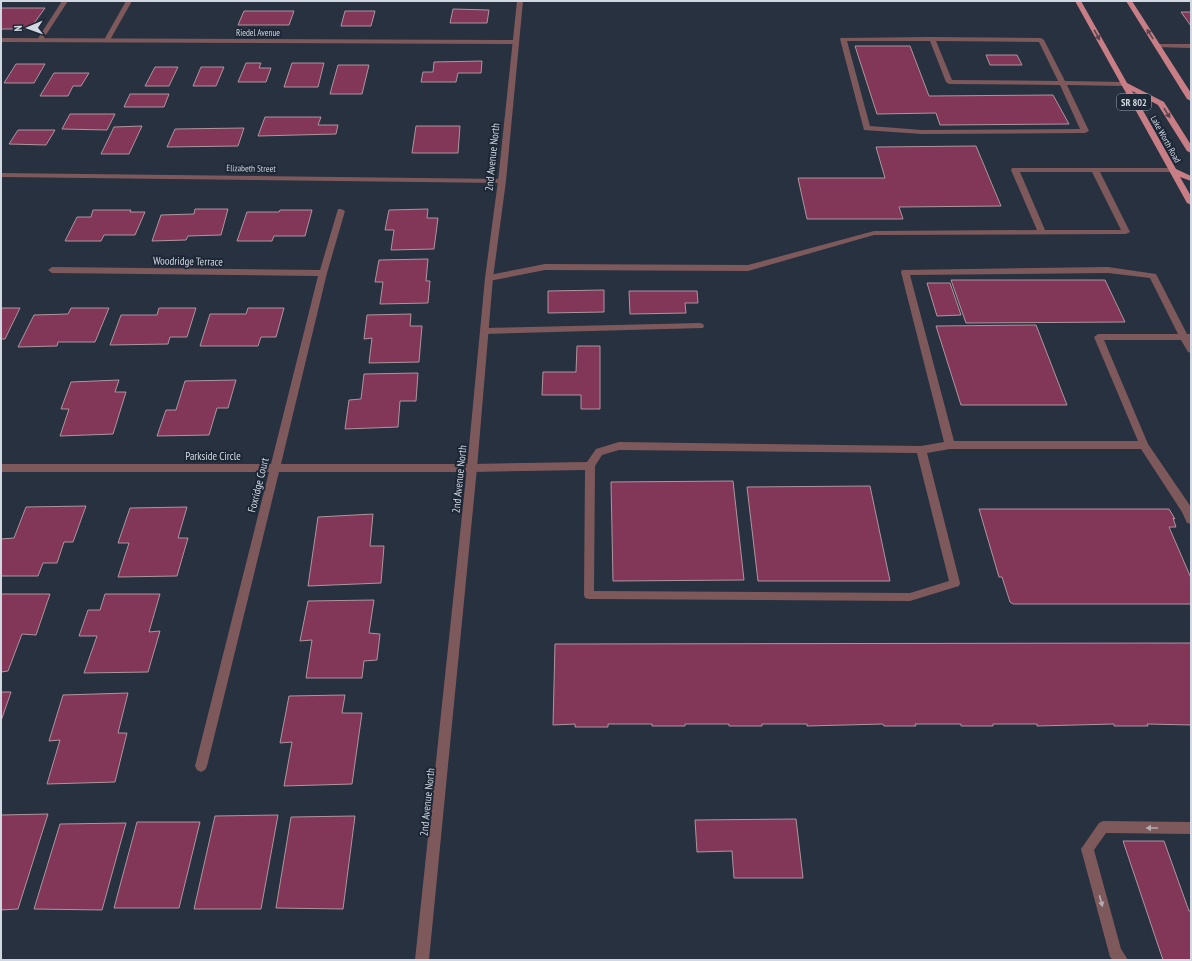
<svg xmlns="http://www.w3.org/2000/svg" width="1192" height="961" font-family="'PT Sans Narrow',sans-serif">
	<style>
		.building { fill: #823758; stroke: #ad959d }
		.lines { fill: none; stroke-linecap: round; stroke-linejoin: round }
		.service { fill: #7e595b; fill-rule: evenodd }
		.minor { fill: #7e595b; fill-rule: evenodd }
		.tertiary { fill: #7e595b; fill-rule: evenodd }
		.primary { fill: #c97e85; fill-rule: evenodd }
		.oneway { fill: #594552 }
		.oneway2 { fill: #b4acb3 }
		.labels { text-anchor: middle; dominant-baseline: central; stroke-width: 4; stroke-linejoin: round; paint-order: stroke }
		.far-street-label { font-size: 9px; fill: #d1d8e2; stroke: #1d2736 }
		.shield { fill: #1d2736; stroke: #9ba3ae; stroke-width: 1 }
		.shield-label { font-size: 10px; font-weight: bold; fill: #d1d8e2 }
		.street-label { font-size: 11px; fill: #d1d8e2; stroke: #1d2736 }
	</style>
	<rect width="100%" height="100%" fill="#273140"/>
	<g class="building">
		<polygon points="1,8 45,8 30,29 1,29"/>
		<polygon points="453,9 489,10 487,23 450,23"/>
		<polygon points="244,11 294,11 289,25 238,25"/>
		<polygon points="345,11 375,11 371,26 341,26"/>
		<polygon points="1181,12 1191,12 1191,26"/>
		<polygon points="855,46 910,46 929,96 1053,95 1069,124 940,125 936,113 877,114"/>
		<polygon points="986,55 1017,55 1022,65 990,65"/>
		<polygon points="482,61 481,73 458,73 456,82 421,82 423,72 433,72 434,62"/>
		<polygon points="246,63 261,63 259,68 271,68 266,82 238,82"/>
		<polygon points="292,63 324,63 318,87 284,87"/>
		<polygon points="16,64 45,64 34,83 4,83"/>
		<polygon points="338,65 369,65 362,94 330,94"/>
		<polygon points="155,67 178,67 169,86 145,86"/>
		<polygon points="201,67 224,67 216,86 193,86"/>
		<polygon points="54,73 89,73 81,86 73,86 68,96 40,96"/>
		<polygon points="130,94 169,94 164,107 124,107"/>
		<polygon points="70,114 115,114 107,130 62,129"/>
		<polygon points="265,117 321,117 318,125 338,125 336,134 258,136"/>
		<polygon points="142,126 129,154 101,154 114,127"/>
		<polygon points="416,126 460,126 458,153 412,153"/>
		<polygon points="244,128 238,146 167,147 175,129"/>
		<polygon points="18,130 55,130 46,145 9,144"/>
		<polygon points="976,146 1001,206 899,207 903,219 807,219 798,178 885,178 876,147"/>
		<polygon points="195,209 228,209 221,235 188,236 186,240 152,241 161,215 194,214"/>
		<polygon points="428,209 427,218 438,218 434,249 391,250 394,230 385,230 389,210"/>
		<polygon points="93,210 131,210 130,212 145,212 135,235 104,235 101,241 65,241 77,217 91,217"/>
		<polygon points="280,210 312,210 305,236 274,236 272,241 237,241 247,212 279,212"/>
		<polygon points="428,259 426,281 430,281 428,303 380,304 383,282 375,282 379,260"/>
		<polygon points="951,280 1105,280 1125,322 966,323"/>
		<polygon points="927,283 950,283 961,315 937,316"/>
		<polygon points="604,290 604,312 548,313 548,291"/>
		<polygon points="629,291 697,291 698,303 685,303 686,313 630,314"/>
		<polygon points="1,308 20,308 5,339 1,339"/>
		<polygon points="71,308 109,308 95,342 58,342 57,346 18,347 34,315 68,314"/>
		<polygon points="159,308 196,308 187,337 170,337 168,344 110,345 121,315 157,315"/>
		<polygon points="248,308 284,308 276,337 261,337 258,346 200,346 210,314 246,314"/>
		<polygon points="411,314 410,326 422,326 419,362 369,363 372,338 364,339 367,315"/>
		<polygon points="1036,325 1067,405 961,405 936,326"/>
		<polygon points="577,346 600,346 600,409 581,409 581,395 542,395 543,372 576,372"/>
		<polygon points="418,373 416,401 400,401 398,427 345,429 349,400 361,399 364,374"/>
		<polygon points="119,380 115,392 126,392 113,434 60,436 69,409 61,409 71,382"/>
		<polygon points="236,380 228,408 217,408 209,435 157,436 166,410 176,410 185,381"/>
		<polygon points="733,481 744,580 613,581 611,482"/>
		<polygon points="870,486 890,581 758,581 747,487"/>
		<polygon points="86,506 73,542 64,542 57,563 43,563 38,576 1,576 1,539 14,538 26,507"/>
		<polygon points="187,507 178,538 188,538 177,576 118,577 129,543 118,543 130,508"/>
		<polygon points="979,509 1169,509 1175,519 1173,518 1176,527 1169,527 1191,578 1191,604 1013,604 1010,602 1002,577 999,577"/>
		<polygon points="373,514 370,546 384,546 381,583 308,586 318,517"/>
		<polygon points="1,594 50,594 36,635 22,634 8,671 1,672"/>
		<polygon points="105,594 160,594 149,632 160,631 148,672 84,673 97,636 79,636 88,610 100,610"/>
		<polygon points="374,600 369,633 380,634 377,660 364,661 362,678 306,678 312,640 300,641 308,601"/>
		<polygon points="1191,643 1191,725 1147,724 1148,726 1114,726 1114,724 1037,726 1037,724 993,724 993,726 961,726 961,724 915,724 916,726 884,726 883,724 807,726 807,724 762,724 762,726 729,726 729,724 685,724 685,726 652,726 652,724 608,724 608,727 575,727 575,724 553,725 555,644"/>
		<polygon points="1,692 11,692 1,721"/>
		<polygon points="128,693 118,733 127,733 115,782 47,784 60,740 49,741 63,695"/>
		<polygon points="345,695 342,713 362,713 352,784 284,786 292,742 280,743 289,696"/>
		<polygon points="48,814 18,909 1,910 1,815"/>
		<polygon points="278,815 261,909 194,909 215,816"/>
		<polygon points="355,816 343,909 276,908 291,817"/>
		<polygon points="796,819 803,878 734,878 732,851 697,852 695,820"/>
		<polygon points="137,822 200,822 179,908 114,908"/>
		<polygon points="126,823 102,910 34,909 60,824"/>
		<polygon points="1123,841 1164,841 1189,911 1191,911 1191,960 1163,960"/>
	</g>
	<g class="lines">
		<g class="service">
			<polygon points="62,1 68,1 42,41 38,41 37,40"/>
			<polygon points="126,1 132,1 110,40 105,41 104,40"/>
			<path d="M930,37L1041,38L1044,40L1065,81L1124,82L1127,84L1124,86L1067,85L1089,131L1085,133L922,134L864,130L840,39L841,38ZM847,41H930L946,82L949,84L1060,85L1080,129L922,130L870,126ZM936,41L1039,42L1058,81L952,80Z"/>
			<polygon points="1157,44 1191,44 1191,48 1155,47 1154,46"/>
			<path d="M1012,168H1172L1176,170L1172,172H1100L1130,232L1126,234L874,235L748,271L545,270L489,281L485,278L489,275L545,264L748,265L874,231L1037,230L1011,170ZM1020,172H1092L1121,230H1045Z"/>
			<path d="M1108,267L1156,274L1187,334H1191V353L1188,352L1181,340H1104L1148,444L1191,507V524L1187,523L1182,512L1141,449H950L927,453L960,583L959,586L910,601L589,599L585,598L584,595L585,470L472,472L468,471L467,468L468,465L472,464L587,462L596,449L619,442L921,446L944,442L901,272L902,270ZM1108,273L1150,278L1178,334H1098L1094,337L1138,441H954L910,275ZM619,450L917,453L949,581L910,593L594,591L595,466L602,455Z"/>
			<polygon points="700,323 703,324 704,326 703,328 484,334 480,331 484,328"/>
			<polygon points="1103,821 1191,822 1191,834 1106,833 1094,850 1121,949 1128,960 1113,960 1110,957 1081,849 1099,823"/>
		</g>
		<g class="minor">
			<polygon points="1,38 516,40 519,42 516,44 1,42"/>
			<polygon points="1,173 502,179 506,181 502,183 1,177"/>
			<polygon points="338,209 341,209 345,211 327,273 281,464 472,464 476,465 477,468 476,471 472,472 279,472 207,766 205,770 201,772 197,770 195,766 269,472 1,472 1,464 271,464 318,276 52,273 48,270 52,267 320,270"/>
		</g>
		<polygon class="tertiary" points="517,1 523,1 506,181 493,278 477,468 429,960 415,960 467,468 485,278 498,181"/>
		<g class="primary">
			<polygon points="1075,1 1081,1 1127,83 1164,102 1191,145 1191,153 1187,151 1158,105 1132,91 1176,169 1191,176 1191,181 1180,177 1191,196 1191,205 1187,203"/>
			<polygon points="1126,1 1132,1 1191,93 1191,101 1187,99"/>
		</g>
	</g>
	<defs><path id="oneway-solid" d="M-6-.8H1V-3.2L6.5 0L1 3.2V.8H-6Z"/></defs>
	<g class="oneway">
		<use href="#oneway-solid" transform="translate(1150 34) rotate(-122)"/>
		<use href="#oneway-solid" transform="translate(1097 35) rotate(61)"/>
		<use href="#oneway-solid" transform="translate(1167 113) rotate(58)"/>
	</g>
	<g class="oneway2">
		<use href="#oneway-solid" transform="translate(1152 828) rotate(-180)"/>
		<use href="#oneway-solid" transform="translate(1101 901) rotate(75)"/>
	</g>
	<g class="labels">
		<g class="far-street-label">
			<text x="258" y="32">Riedel Avenue</text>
			<text transform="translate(1166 139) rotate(61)">Lake Worth Road</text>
			<text transform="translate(251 168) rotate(1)">Elizabeth Street</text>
		</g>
		<rect class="shield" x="1117" y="94" width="34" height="16" rx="3"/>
		<g class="shield-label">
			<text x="1134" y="102">SR 802</text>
		</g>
		<g class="street-label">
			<text transform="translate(492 157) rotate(-84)">2nd Avenue North</text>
			<text transform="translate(188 261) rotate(1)">Woodridge Terrace</text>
			<text x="213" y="456">Parkside Circle</text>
			<text transform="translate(459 479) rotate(-84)">2nd Avenue North</text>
			<text transform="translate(258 485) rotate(-76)">Foxridge Court</text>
			<text transform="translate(427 802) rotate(-84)">2nd Avenue North</text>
		</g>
	</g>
	<rect width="1192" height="961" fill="none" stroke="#d1d8e2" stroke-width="4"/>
	<g transform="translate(28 28) rotate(268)" stroke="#1d2736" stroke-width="3" paint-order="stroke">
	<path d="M0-3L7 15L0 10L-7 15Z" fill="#d1d8e2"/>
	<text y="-6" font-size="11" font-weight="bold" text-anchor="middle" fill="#d1d8e2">N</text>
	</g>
</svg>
